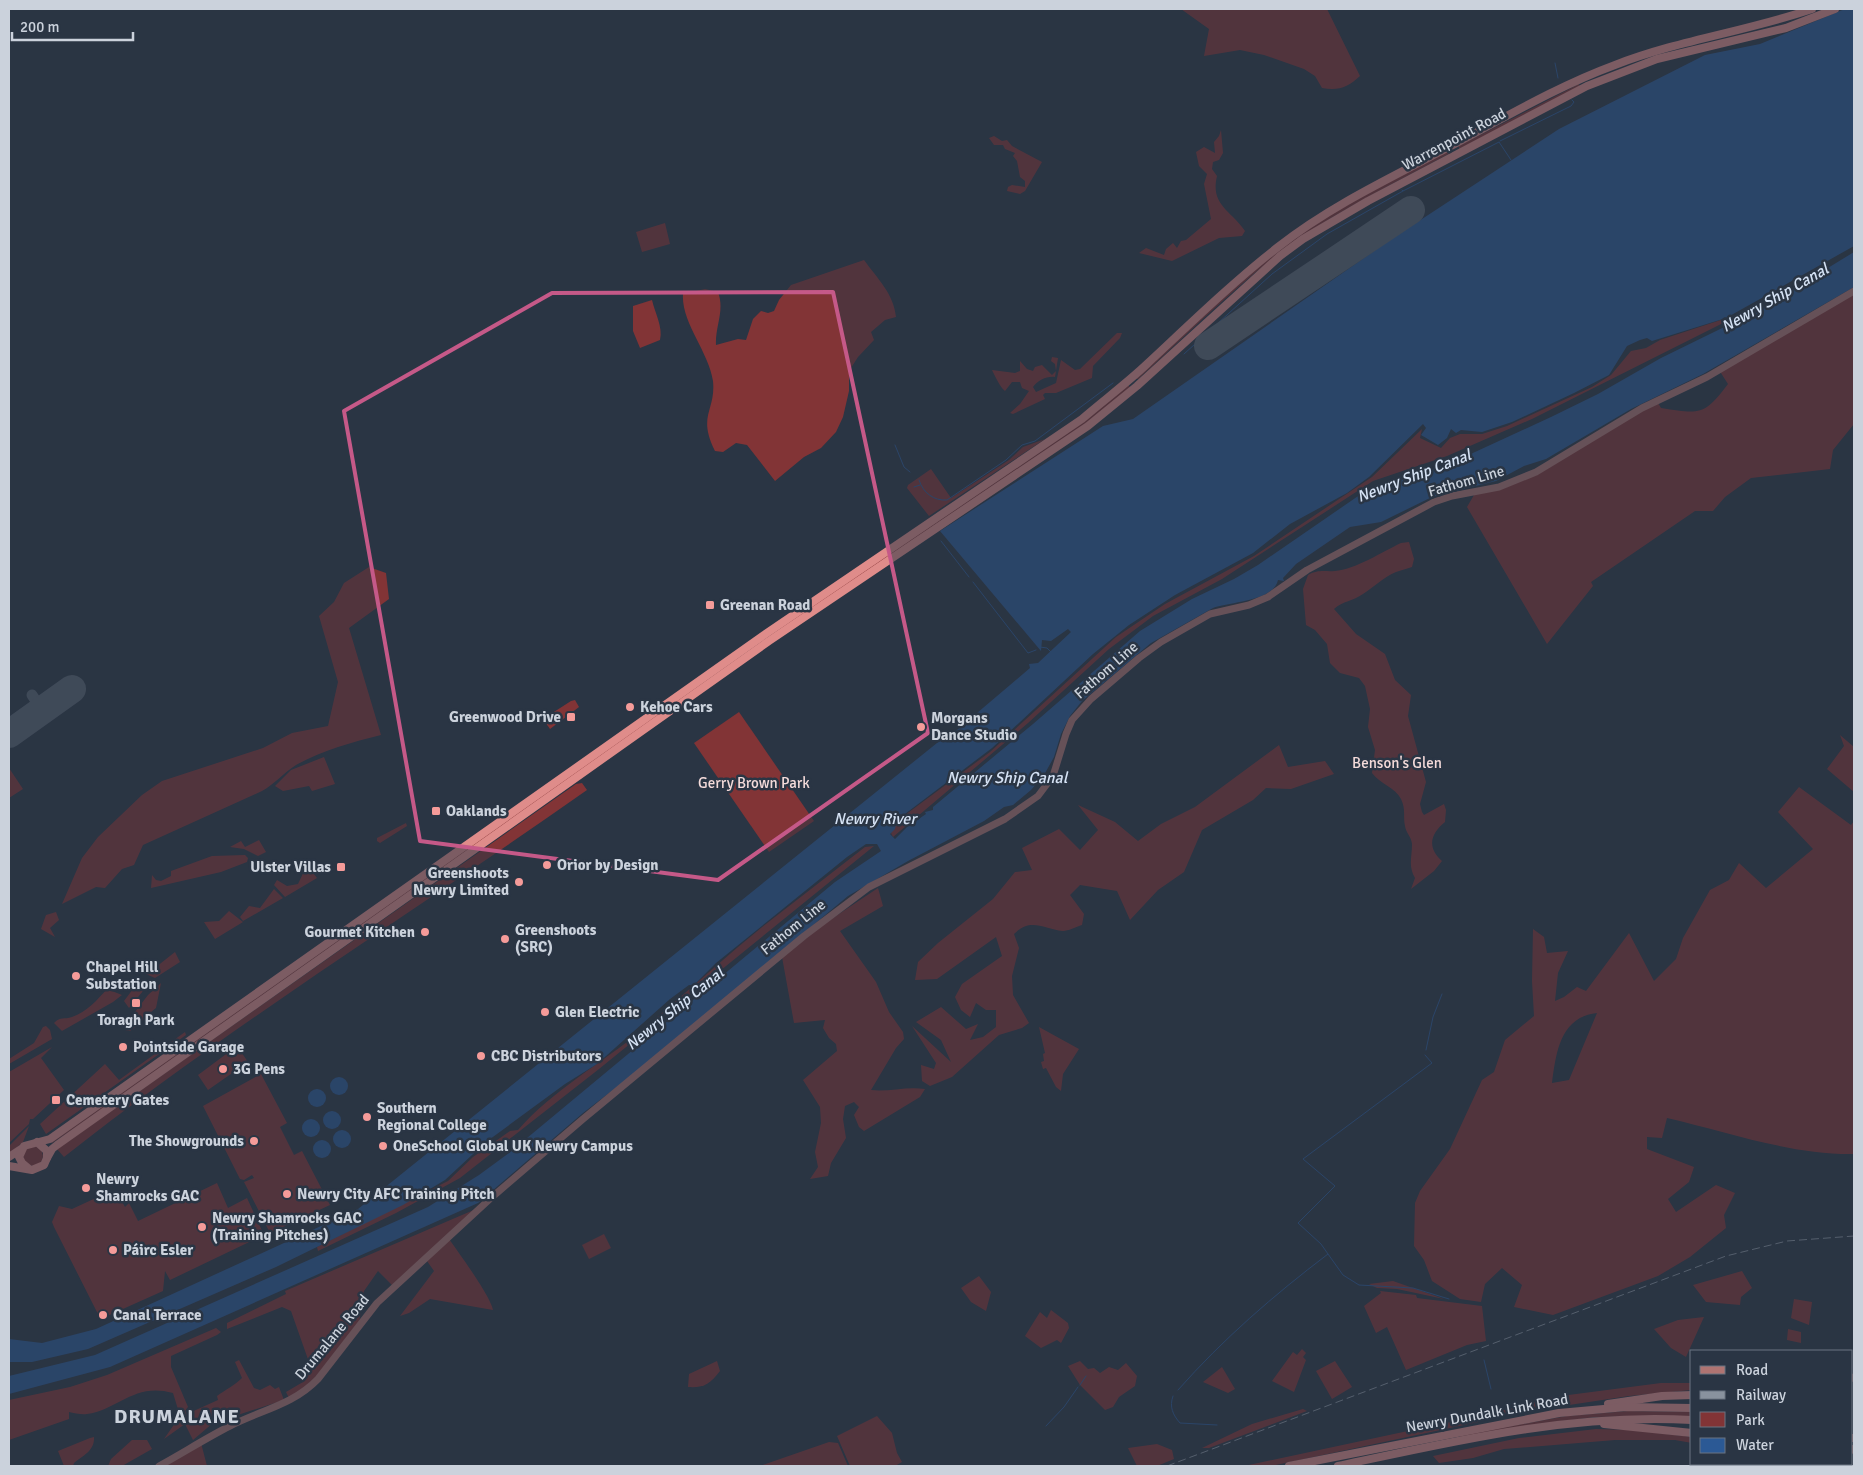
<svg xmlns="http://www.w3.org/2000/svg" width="1863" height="1475" font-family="Signika,sans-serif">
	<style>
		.green { fill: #823436; fill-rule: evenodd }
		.water { fill: #2b5995 }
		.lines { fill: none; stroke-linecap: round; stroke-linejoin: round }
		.stream { stroke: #2b5995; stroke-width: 1 }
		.taxiway { stroke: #5a6471; stroke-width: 11 }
		.runway { stroke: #5a6471; stroke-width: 28 }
		.secondary { stroke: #af7472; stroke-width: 7 }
		.trunk { stroke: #df8c8a; stroke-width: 8 }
		.rail { stroke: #89929e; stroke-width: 1; stroke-dasharray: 8 4; stroke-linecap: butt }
		.marked { fill: none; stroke: #c55988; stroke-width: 4; stroke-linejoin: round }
		.poi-dot { fill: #f59b99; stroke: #2a3544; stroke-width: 2 }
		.labels { text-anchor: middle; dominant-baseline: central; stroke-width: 5; stroke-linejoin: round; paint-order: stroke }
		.street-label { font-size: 15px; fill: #cbd2dc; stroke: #2a3544 }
		.poi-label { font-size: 15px; font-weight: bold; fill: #cbd2dc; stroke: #2a3544; text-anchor: start }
		.park-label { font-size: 15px; fill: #f4dbda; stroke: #2a3544 }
		.water-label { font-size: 16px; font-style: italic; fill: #d5e2f4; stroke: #2a3544 }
		.district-label { font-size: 20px; font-weight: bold; letter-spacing: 1px; fill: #cbd2dc; stroke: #2a3544 }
	</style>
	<rect width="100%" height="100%" fill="#2a3544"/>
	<g class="green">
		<path d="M1181,9H1327L1360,76C1348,87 1339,91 1322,88L1315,76L1304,69L1264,55L1240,50L1204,56L1209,29Z"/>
		<polygon points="1579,84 1580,87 1459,149 1459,146"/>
		<path d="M1221,130L1223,153L1219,160L1213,162L1212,169L1217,176C1210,205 1231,210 1245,231L1242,236L1219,238L1172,261L1139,253L1146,248L1164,255L1166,249L1173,243L1177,248L1181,241L1186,240L1211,219L1204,184L1207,174L1199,166L1196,152L1204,147L1215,153L1214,142L1219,136Z"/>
		<polygon points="994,136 1002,141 1007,140 1012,146 1042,162 1025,191 1020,194 1007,191 1008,187 1012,185 1025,187 1025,181 1020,177 1017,161 1013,156 1015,153 1005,149 1003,145 994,145 989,138"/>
		<path d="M1451,149L1452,152C1399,181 1342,208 1293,243C1238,283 1189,333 1138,379H1136C1187,331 1237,277 1295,237C1344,203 1398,176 1451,149Z"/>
		<polygon points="665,223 670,244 642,252 636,232"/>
		<path d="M864,260C877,278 894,294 896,317L885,320L871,332L874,340L858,357L849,371V391L843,417L836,432L821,448L804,457L775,481L747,445L736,443L723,452L715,451C697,415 716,411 713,381C709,352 681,322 683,294L705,289L718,292C725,311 715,326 716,345L738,339L746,340L753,319L761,311L768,313L774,311L779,300L791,285Z"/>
		<path d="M1854,292V424L1833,450L1830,469L1751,478L1725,497L1713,511H1695L1591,582L1593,586L1547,644L1467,507L1474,495L1517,480L1657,401L1661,408C1700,414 1704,416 1728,384L1719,370Z"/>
		<path d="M652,300C655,313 663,327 660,340L640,348L633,331V306Z"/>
		<polygon points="1733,316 1733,318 1532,419 1447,456 1373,481 1222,579 1153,616 1109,649 1028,723 893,837 891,833 897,821 990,752 1116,637 1165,604 1254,556 1372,477 1422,429 1420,438 1441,448 1450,438 1460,434 1482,434 1507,426 1592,387 1611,375 1631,351 1646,348 1660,340"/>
		<path d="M1117,333H1122L1120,338L1093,366L1092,378L1056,393H1045L1043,395L1045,399L1013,414L1010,413L1020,404L1029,391L1022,388L1020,382H1012L1005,391C1000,387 995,376 992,370L1015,373L1020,371V361L1027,369L1033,371L1035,367L1042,365L1052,375L1056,371L1055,364L1051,361L1052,357L1058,358L1055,377C1047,376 1038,380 1033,387L1036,392L1056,383L1061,360L1075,370L1080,369Z"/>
		<polygon points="1128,385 1131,388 1100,414 810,610 78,1126 52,1143 50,1140"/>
		<polygon points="1045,439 929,516 907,488 908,485 931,469 951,498 1009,460 1023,447"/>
		<path d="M1409,542L1414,559L1412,567C1407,569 1401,570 1396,572C1384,577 1374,587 1363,594C1353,601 1343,601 1334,609L1356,634L1385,654L1395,680L1411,695L1408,716L1426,782L1420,804L1422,812L1424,815L1444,804L1446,810L1445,822C1430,834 1427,848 1442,861L1434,871L1411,889L1415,878C1408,866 1412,858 1412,844C1411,836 1406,833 1405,826C1403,817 1406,809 1401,799C1395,787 1380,784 1372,773L1375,750L1368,727L1370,709L1365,686L1359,678L1340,673L1330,663L1327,644L1315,630L1306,625L1303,589L1308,575C1319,569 1325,572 1335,571C1354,570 1384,551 1401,543Z"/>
		<path d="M369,567L386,573L389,599L349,628L381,735C352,742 321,751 296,765C283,773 275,784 262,791L143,845L134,865L122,869L105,888L96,887L62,904L82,858L98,837L142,795L162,781L263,748L292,733L328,726L338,682L319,616L334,602L344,583Z"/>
		<polygon points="575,700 579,707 550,729 543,719 571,701"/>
		<polygon points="739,712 814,821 769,852 694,743"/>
		<polygon points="1840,735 1854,747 1854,792 1827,769 1844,746"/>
		<path d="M1279,745L1288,767L1325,761L1334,774L1291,789L1266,788L1253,800L1202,830L1184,872L1158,890L1130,920L1117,891L1080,885L1070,895L1084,914L1082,925C1076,927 1068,931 1063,931C1043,929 1031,917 1014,934L1019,948L1012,976L1013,995L1029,1023L1022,1028L999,1035L952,1077L930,1086L922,1081L921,1065L934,1069L936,1063L912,1026L951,1062L941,1040L916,1022L941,1007L966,1029L978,1024L970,1040L983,1037L996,1027V1010H986L976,1003L970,1017L961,1010L955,997L962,984L1002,956L996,937L937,979L915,980L918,962L938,943L993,899L1015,872L1032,870L1022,848L1059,829L1080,850L1098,830L1078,805L1115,822L1138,841L1161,824L1195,807Z"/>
		<polygon points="324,757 335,784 312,791 309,786 283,791 275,786 291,770"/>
		<polygon points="9,768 23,789 9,798"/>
		<path d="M582,783L587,790C413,913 231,1025 64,1157L57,1149L576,784Z"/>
		<path d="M1799,787L1851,825L1854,821V1154C1791,1155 1728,1132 1667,1118L1662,1138L1647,1137V1149L1694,1167L1689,1182L1668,1199L1676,1212L1716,1185L1735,1193L1724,1215L1726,1228L1690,1257L1658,1276L1553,1315L1514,1307L1522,1285L1502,1268L1485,1284L1481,1302L1460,1299L1432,1281L1424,1260L1414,1246L1415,1203L1420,1191L1450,1149L1482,1080L1494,1072L1505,1040L1534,1016L1532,981L1533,929L1544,937L1547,953L1568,951L1558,973L1555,1001L1564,997L1577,987L1586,991L1629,933L1654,981L1676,959L1683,938L1710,890L1729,880L1739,863L1766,888L1813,849L1778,812ZM1597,1013L1569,1080L1552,1083C1556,1053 1560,1017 1597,1013Z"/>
		<polygon points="406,823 407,826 380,843 377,841 377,838"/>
		<polygon points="259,840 266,852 258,856 244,849 230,847 241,841 245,847"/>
		<path d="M874,846L599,1069L460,1178L396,1213L318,1251L317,1247L448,1181L473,1157L510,1131L518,1130C553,1090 601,1064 642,1030C684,995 724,958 766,924C799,898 832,873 865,847Z"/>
		<polygon points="245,855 248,858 247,862 221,872 151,888 152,875 156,880 161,881 171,876 171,871 212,856"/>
		<polygon points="307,865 317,878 285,897 274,885 277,880 287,886 298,884"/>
		<path d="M878,888L883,906L840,931L876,982L889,1012L903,1032L904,1039L896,1048L871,1090C889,1092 907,1086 925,1089L920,1097L864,1131L859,1127L854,1115L859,1107L854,1102L845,1106L843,1119L846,1138L831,1163L828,1176L810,1179L818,1167L815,1152L821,1123L820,1107L803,1080L837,1051L836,1044L829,1038L823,1028L825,1020L794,1023L782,957L824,924Z"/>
		<polygon points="274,889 283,898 243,921 240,917 249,906 260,908"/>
		<polygon points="229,911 243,922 215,939 204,922 219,921"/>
		<polygon points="56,912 59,920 50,928 55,937 41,929 46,915"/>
		<polygon points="175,952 180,962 155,978 146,974 145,970 149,964 156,967"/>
		<polygon points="139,981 143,991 129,1008 124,1001"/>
		<path d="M161,983L156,1008C147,1015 141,1024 130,1031L125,1030V1025L148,995Z"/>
		<path d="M107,989L122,995L113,1002L62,1031L54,1023C61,1016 64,1020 72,1017C87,1012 97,1000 107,989Z"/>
		<polygon points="46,1026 50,1030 52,1039 9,1064 9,1059 34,1043 43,1027"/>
		<polygon points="1039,1027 1079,1049 1063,1074 1061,1091 1056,1087 1046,1068 1043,1069 1041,1062 1044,1061 1043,1054 1045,1053"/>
		<polygon points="185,1032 186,1035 46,1134 40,1124 105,1064 119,1080"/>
		<polygon points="237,1046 248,1062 208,1090 198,1075"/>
		<polygon points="52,1047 41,1058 64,1090 33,1119 30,1119 29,1124 9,1143 9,1072"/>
		<polygon points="261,1074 287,1123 280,1127 294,1155 302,1151 330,1205 270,1233 244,1182 254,1178 252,1175 244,1180 240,1179 203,1106"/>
		<polygon points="29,1126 23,1142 9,1154 9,1146"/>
		<circle cx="33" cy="1156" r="10"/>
		<polygon points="217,1183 228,1208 247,1198 264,1235 170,1280 165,1271 163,1291 105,1317 99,1316 54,1227 52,1222 59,1206 72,1209 98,1197 100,1200 114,1194 116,1197 119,1196 125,1207 129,1203 138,1221"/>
		<polygon points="476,1209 392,1285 378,1271 364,1291 359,1323 315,1378 296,1395 289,1398 286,1392 303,1382 300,1376 308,1372 307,1368 310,1365 291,1311 282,1307 227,1329 227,1323 286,1294 285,1291"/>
		<polygon points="604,1234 611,1248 589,1259 582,1245"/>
		<path d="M449,1239C459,1253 491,1297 493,1310L430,1299L409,1313L400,1316L434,1271L427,1261Z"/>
		<polygon points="1742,1271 1752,1288 1741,1297 1740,1305 1706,1302 1693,1285"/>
		<polygon points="979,1276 991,1292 986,1311 971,1302 961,1288"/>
		<polygon points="1393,1281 1444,1299 1397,1289 1377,1288 1369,1284"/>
		<polygon points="1380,1291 1416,1295 1417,1298 1482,1306 1486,1341 1467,1345 1406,1370 1387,1327 1376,1333 1364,1306 1381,1293"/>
		<polygon points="1794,1299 1812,1302 1809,1325 1791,1318"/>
		<polygon points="1051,1310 1068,1323 1069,1328 1061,1343 1057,1340 1041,1348 1025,1336 1040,1312 1047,1318"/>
		<polygon points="1704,1317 1686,1357 1671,1348 1654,1329 1678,1320"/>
		<path d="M216,1328L221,1332L217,1335L171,1356V1367L188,1407L185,1411L187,1414L218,1400L217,1396C225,1390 235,1385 242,1378L235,1362L239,1360L254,1388L260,1390L270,1385L275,1389L279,1387L284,1400L213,1423L193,1440L185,1424L164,1439L180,1416L173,1393C135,1382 119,1409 87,1414C82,1415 74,1413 69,1412V1419L9,1440V1400L70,1387L107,1375Z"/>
		<polygon points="1788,1329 1801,1332 1801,1343 1787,1340"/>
		<polygon points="1302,1349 1306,1353 1303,1357 1306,1360 1294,1392 1272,1381 1293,1352 1297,1355"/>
		<path d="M717,1361L720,1371C710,1384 704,1388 688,1387L689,1374Z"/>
		<polygon points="1080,1361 1088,1369 1094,1368 1100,1373 1109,1367 1118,1370 1126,1363 1137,1376 1135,1386 1119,1397 1113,1407 1105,1410 1080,1385 1068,1366"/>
		<polygon points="1335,1361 1352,1387 1332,1399 1316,1371"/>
		<polygon points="1222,1367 1235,1389 1228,1393 1203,1382"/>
		<polygon points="1661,1383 1692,1383 1692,1390 1629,1396 1523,1412 1521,1408 1502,1416 1478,1422 1271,1466 1244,1466 1478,1416 1499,1406 1501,1411 1553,1397"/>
		<polygon points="1303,1409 1307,1411 1209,1448 1202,1448 1252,1424"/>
		<polygon points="1628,1411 1692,1412 1692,1416 1595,1417 1539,1424 1460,1438 1460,1435 1567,1416"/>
		<polygon points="877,1416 892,1433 897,1453 902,1462 895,1466 850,1466 837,1436"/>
		<polygon points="1596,1429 1634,1430 1692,1437 1692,1443 1675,1440 1615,1440 1504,1449 1473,1458 1439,1463 1433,1456 1519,1438"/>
		<path d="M90,1438L94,1437C95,1451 82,1456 74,1463L73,1466H64L58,1451Z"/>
		<polygon points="132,1440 147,1440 152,1449 122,1466 108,1466 111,1459"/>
		<polygon points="829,1442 838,1443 848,1466 760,1466"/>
		<polygon points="201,1443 207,1466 165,1466"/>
		<polygon points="1157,1444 1172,1450 1174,1459 1157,1466 1137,1466 1128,1448"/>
	</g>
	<g class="water">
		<path d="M1845,9H1854V246L1726,318L1652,341L1647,338L1640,340L1627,346L1609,375L1574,393L1512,422L1482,432L1461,430L1456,433L1451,429L1447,438L1438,445L1421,435L1426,428L1423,424L1369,477L1347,493L1290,524L1253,553L1175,595L1129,625L1093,654L992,748L897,820L895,829L890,834L895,839L907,827L926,814L925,812L933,810V807L1033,724L1140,631L1192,599L1234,579L1258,565L1364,492L1377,485L1449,464L1551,417L1598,394L1661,358L1761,309L1854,252V287L1703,374L1631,409L1546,459L1524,466L1496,481L1432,497L1381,522L1350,527L1296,564L1283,578L1284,581L1278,580C1274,601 1229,602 1213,608L1151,643L1082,701L1070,716L1061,734L1054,757L1044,775L1031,790L1013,805L1004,807L984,821L908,861L848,896L644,1066L583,1113L478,1203L110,1367L9,1394V1376L95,1355L428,1207L479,1175L509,1153L835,882L881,851L877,844H866L847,857L716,963L694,985H689L670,999L597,1064L565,1084L486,1142L445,1180L403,1205L276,1267L88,1349L32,1362H9V1339L42,1343L96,1329L358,1209L937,743L957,730L1030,668L1029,664L1038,663L1071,632L1068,629L1051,641L1042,640L1041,651L940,531L1103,426L1133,419L1387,242L1559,129L1705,55L1760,44Z"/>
		<circle cx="339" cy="1086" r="9"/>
		<circle cx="317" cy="1098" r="9"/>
		<circle cx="332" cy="1120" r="9"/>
		<circle cx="311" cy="1128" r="9"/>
		<circle cx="342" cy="1139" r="9"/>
		<circle cx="322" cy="1149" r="9"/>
	</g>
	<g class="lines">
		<g class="stream">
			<polyline points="1555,63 1558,78"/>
			<polyline points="1500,141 1571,106 1574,102 1572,100"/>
			<polyline points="1402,190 1403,191 1499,142 1511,160"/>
			<polyline points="1184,354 1272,274 1327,234 1403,191"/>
			<polyline points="895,445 904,467 910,472"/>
			<path d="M919,480C923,493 934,501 947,500L1006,460L1022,445L1035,441L1113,383"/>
			<polyline points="914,487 920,485"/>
			<polyline points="941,541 969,577"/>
			<polyline points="973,582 1028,653 1036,650"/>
			<polyline points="1040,647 1047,648 1051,652"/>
			<polyline points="1426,1050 1433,1017 1442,994"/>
			<polyline points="1328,1254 1343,1275 1359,1285 1413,1288 1449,1299"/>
			<polyline points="1484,1360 1491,1389"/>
			<polyline points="1080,1385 1086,1376"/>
			<path d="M1178,1390C1223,1339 1274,1295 1328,1254L1321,1244L1298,1223L1335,1186L1303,1159L1432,1063L1425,1055"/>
			<path d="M1173,1396C1169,1407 1173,1415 1180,1423L1217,1425"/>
			<polyline points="1046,1426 1064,1407 1078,1387"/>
		</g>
		<polyline class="taxiway" points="32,695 42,710"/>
		<g class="runway">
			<polyline points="1208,346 1411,210"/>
			<polyline points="9,734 72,689"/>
		</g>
		<g class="secondary">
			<polyline points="1852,1378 1854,1377"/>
			<path d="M159,1466C183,1453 206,1438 230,1426C261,1410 293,1405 318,1379L377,1303L491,1198L583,1119L804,936L869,887L1005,819L1038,796L1053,776L1066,734L1072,720L1091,699L1139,658L1161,642L1210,614L1249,605L1268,597L1307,570L1434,502L1452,496L1499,487L1536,472L1642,408L1707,377L1854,291"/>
			<polyline points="1808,1466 1809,1464"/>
		</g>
		<g class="trunk">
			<polyline points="9,1157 21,1149"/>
			<polyline points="47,1158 52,1149 57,1145 769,641 1088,426 1137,386 1280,256 1303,239 1368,201 1587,86 1657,59 1786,28 1835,9"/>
			<polyline points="9,1166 32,1170 44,1165 47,1158 47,1151 37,1142"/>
			<path d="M28,1168L22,1163L19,1157L24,1146L50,1139L764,635L1082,419C1104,400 1127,383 1147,364C1190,324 1232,283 1278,247C1330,206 1392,177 1451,146C1504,118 1558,86 1615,65C1679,40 1748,31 1812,9"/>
			<polyline points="1608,1404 1662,1396 1692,1395"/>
			<polyline points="1604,1424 1692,1433"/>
			<polyline points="1852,1438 1854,1438"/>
			<polyline points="1852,1449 1854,1450"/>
			<polyline points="1774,1464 1778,1466"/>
			<polyline points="1289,1466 1559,1413 1626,1407 1692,1408"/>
			<path d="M1338,1466C1454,1441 1572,1413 1692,1420"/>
		</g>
		<polyline class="rail" points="1167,1466 1726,1256 1787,1241 1854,1236"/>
	</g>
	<path d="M0 0H1863V1475H0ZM833,292L928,733L718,880L420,841L344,411L552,293Z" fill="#2a3544" fill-opacity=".55" fill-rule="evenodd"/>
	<path class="marked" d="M833,292L928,733L718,880L420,841L344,411L552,293Z"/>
	<g class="poi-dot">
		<rect x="705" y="600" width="10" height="10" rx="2.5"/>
		<circle cx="630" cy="707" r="5"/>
		<rect x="566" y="712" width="10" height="10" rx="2.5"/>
		<circle cx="921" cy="727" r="5"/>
		<rect x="431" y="806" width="10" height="10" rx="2.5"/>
		<circle cx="547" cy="865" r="5"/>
		<rect x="336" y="862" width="10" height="10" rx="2.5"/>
		<circle cx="519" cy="882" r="5"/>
		<circle cx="425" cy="932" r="5"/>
		<circle cx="505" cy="939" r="5"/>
		<circle cx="76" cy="976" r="5"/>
		<rect x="131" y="998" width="10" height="10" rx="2.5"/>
		<circle cx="545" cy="1012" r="5"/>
		<circle cx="123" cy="1047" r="5"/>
		<circle cx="481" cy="1056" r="5"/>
		<circle cx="223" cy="1069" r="5"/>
		<rect x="51" y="1095" width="10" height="10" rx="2.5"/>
		<circle cx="367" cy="1117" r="5"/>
		<circle cx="254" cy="1141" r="5"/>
		<circle cx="383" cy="1146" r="5"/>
		<circle cx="86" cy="1188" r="5"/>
		<circle cx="287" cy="1194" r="5"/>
		<circle cx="202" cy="1227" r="5"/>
		<circle cx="113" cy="1250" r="5"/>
		<circle cx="103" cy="1315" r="5"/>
	</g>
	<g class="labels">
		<g class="street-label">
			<text transform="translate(1454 139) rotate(-28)">Warrenpoint Road</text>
			<text transform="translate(1466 481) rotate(-16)">Fathom Line</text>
			<text transform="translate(1106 670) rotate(-41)">Fathom Line</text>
			<text transform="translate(793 927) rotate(-39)">Fathom Line</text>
			<text transform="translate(332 1337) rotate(-50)">Drumalane Road</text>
			<text transform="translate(1487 1413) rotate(-10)">Newry Dundalk Link Road</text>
		</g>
		<g class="poi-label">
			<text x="720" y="605">Greenan Road</text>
			<text x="640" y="707">Kehoe Cars</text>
			<text x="561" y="717" text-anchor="end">Greenwood Drive</text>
			<text x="931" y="718">Morgans<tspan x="931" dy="17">Dance Studio</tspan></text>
			<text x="446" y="811">Oaklands</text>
			<text x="557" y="865">Orior by Design</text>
			<text x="331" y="867" text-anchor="end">Ulster Villas</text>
			<text x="509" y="873" text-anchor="end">Greenshoots<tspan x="509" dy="17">Newry Limited</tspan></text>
			<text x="515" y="930">Greenshoots<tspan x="515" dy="17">(SRC)</tspan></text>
			<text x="415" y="932" text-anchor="end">Gourmet Kitchen</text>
			<text x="86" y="967">Chapel Hill<tspan x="86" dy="17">Substation</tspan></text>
			<text x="555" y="1012">Glen Electric</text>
			<text x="136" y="1020" text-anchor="middle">Toragh Park</text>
			<text x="133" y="1047">Pointside Garage</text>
			<text x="491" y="1056">CBC Distributors</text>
			<text x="233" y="1069">3G Pens</text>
			<text x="66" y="1100">Cemetery Gates</text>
			<text x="377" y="1108">Southern<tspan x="377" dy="17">Regional College</tspan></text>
			<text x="244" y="1141" text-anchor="end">The Showgrounds</text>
			<text x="393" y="1146">OneSchool Global UK Newry Campus</text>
			<text x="96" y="1179">Newry<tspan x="96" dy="17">Shamrocks GAC</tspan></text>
			<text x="297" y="1194">Newry City AFC Training Pitch</text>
			<text x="212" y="1218">Newry Shamrocks GAC<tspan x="212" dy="17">(Training Pitches)</tspan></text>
			<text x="123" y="1250">Páirc Esler</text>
			<text x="113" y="1315">Canal Terrace</text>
		</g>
		<g class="park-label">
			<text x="1397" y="763">Benson's Glen</text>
			<text x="754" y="783">Gerry Brown Park</text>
		</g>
		<g class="water-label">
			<text transform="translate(1775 298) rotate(-30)">Newry Ship Canal</text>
			<text transform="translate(1414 476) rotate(-21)">Newry Ship Canal</text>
			<text x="1007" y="778">Newry Ship Canal</text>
			<text x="875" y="819">Newry River</text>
			<text transform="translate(675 1009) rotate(-39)">Newry Ship Canal</text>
		</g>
		<g class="district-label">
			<text x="177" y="1416">DRUMALANE</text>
		</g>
	</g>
	<rect width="1863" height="1475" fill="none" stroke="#cbd2dc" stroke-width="20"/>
	<rect x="1690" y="1350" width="162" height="115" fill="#2a3544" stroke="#6a7481"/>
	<rect x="1700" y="1366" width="25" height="8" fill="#af7472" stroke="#6a7481"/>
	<text x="1736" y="1375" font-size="15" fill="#cbd2dc">Road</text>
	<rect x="1700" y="1391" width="25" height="8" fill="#89929e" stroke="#6a7481"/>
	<text x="1736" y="1400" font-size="15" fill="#cbd2dc">Railway</text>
	<rect x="1700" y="1412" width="25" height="15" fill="#823436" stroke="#6a7481"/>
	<text x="1736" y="1425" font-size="15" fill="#cbd2dc">Park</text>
	<rect x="1700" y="1438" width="25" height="15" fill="#2b5995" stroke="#6a7481"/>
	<text x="1736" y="1450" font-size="15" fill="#cbd2dc">Water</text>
	<path d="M12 32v8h121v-8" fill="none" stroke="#cbd2dc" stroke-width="2.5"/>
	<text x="20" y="32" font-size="15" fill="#cbd2dc" stroke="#2a3544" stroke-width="4" paint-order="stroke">200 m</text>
</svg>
